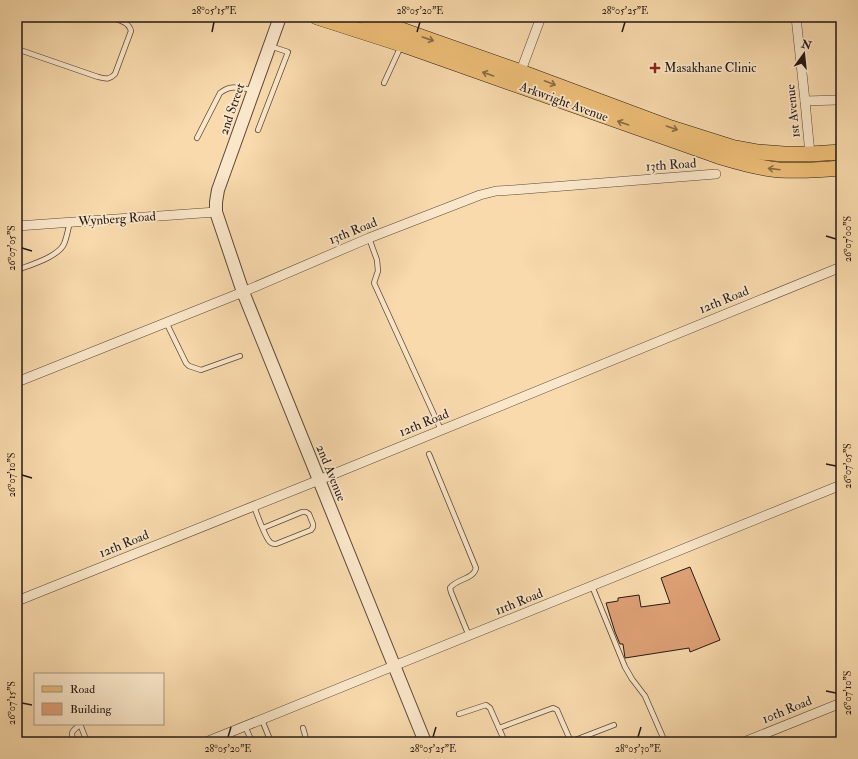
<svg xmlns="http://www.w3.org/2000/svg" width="858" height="759" font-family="'IM FELL Double Pica',serif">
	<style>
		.building { fill: #dfa176; stroke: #251914 }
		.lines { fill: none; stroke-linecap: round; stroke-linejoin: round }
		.service-casing { stroke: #5a493a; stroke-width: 6 }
		.minor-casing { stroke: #5a493a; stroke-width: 10 }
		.tertiary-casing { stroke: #5a493a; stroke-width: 14 }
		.primary-casing { stroke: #251914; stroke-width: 16 }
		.service { stroke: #fae7c9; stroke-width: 4.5 }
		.minor { stroke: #fae7c9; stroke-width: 9 }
		.tertiary { stroke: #fae7c9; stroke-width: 12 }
		.primary { stroke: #ecbd76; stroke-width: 15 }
		.oneway { stroke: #886b45 }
		.ticks { fill: none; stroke: #251914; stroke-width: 1.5 }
		.poi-dot { fill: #8f2418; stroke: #fae7c9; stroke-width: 1.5 }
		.labels { text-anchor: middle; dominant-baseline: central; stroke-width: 3.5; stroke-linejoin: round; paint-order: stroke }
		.poi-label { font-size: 13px; fill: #251914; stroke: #fae7c9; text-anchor: start }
		.street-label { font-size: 13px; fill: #251914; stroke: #fae7c9 }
		.neatline { fill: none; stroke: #251914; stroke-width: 1.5 }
		.ticks-label { font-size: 10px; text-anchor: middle; fill: #251914 }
	</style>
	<rect width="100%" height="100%" fill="#f8daac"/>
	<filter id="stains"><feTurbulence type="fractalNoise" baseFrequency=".005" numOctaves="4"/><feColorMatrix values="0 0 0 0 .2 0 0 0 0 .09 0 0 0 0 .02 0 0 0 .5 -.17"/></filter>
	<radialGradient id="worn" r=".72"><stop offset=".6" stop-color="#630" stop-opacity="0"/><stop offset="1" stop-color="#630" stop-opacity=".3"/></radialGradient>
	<polygon class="building" points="690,567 720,640 690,652 689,648 625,658 623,644 620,644 615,632 606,603 618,601 618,598 639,595 641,607 670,603 661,578"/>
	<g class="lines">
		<defs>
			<g id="service">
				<path d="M17,49L98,77C106,79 109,80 115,74L131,31C129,22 119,20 111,17"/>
				<polyline points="384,83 401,46"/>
				<polyline points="258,130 288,52 270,46"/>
				<path d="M197,138L220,93C231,84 240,88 253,90"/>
				<polyline points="369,238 377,260 378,271 374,283 441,430"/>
				<path d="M17,270C30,265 58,257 64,244C67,237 68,229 70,222"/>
				<polyline points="166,322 186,363 189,366 201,370 240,356"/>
				<path d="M429,454L476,568C474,579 456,579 450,588L451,592L469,636"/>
				<path d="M254,506C256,512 266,539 270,542C272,544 274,544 276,544L311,530L313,527V524L309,514L306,512H302L263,528"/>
				<polyline points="592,586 625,667 632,679 645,696 665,742"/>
				<polyline points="459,714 486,705 490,708 505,742"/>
				<polyline points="262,720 271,742"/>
				<polyline points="80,724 87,742"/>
				<polyline points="245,726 252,742"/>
				<polyline points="303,728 307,742"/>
				<polyline points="499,728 553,708 557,710 571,742"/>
				<path d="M74,742C70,732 72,731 80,725"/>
				<polyline points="570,742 614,725"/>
			</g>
			<g id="minor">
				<polyline points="796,17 805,101 810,154"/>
				<polyline points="519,76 541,17"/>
				<polyline points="805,101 837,100"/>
				<polyline points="17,226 216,212"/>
				<polyline points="17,382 243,292 369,238 480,195 496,191 513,190 716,174"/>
				<polyline points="17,601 319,480 841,267"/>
				<polyline points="206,742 841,485"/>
				<polyline points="744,742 841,703"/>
			</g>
			<polyline id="tertiary" points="280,17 218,190 216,202 216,212 243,292 425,742"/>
			<g id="primary">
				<path d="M317,17L401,44L483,73L718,156C738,162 758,168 779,170C800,171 820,170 841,168"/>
				<polyline points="365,17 521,72 671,128 731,147 758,152 784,154 810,154 841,152"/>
			</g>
		</defs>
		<use href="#service" class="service-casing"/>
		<use href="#minor" class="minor-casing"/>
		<use href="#tertiary" class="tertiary-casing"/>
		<use href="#primary" class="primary-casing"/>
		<use href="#service" class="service"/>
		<use href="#minor" class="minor"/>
		<use href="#tertiary" class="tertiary"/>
		<use href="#primary" class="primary"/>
	</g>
	<defs><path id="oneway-shaft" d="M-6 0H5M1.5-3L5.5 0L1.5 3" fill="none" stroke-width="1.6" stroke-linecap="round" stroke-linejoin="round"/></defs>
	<g class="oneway">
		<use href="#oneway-shaft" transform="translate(428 39) rotate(19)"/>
		<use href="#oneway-shaft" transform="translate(488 74) rotate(-161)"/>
		<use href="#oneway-shaft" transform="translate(550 83) rotate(21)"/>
		<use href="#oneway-shaft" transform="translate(623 123) rotate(-161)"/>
		<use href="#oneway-shaft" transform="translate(672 128) rotate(19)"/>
		<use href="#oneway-shaft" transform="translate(774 169) rotate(-173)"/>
	</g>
	<path class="ticks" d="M212,32L214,22M417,32L420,22M622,32L625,22M826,236L836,239M22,248L32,251M826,464L836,466M22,475L32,478M826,691L836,693M22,703L32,705M228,737L231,727M433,737L436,727M638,737L641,727"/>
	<path class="poi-dot" d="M653 62h4v4h4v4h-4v4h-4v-4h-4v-4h4z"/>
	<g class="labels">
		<g class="poi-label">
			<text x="664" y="68">Masakhane Clinic</text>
		</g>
		<g class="street-label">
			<text transform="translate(564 102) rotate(20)">Arkwright Avenue</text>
			<text transform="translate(232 109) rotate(-71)">2nd Street</text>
			<text transform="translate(793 111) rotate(-96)">1st Avenue</text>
			<text transform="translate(671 165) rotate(-4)">13th Road</text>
			<text transform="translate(117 219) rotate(-4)">Wynberg Road</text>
			<text transform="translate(353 231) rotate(-22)">13th Road</text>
			<text transform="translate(724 300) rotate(-22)">12th Road</text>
			<text transform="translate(424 423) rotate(-22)">12th Road</text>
			<text transform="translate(331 473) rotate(68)">2nd Avenue</text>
			<text transform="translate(124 544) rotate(-22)">12th Road</text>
			<text transform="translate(519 602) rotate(-22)">11th Road</text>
			<text transform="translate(787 710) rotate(-22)">10th Road</text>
		</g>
	</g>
	<rect width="858" height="759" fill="none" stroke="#f8daac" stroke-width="44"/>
	<rect x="34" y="673" width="130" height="52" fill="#fae7c9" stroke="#a59581"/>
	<rect x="42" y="686" width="20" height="6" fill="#ecbd76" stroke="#a59581"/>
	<text x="70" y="693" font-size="12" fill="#251914">Road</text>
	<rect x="42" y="703" width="20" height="12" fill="#dfa176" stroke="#a59581"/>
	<text x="70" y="713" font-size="12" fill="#251914">Building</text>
	<g transform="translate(804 54) rotate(15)" stroke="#fae7c9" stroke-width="3" paint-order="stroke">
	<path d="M0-3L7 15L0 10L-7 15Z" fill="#251914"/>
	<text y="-6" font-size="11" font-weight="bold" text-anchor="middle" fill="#251914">N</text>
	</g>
	<rect x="22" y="22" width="814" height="715" class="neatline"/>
	<g class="ticks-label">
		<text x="214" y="14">28°05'15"E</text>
		<text x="420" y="14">28°05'20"E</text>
		<text x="625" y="14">28°05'25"E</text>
		<text transform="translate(847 239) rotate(-90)" y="4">26°07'00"S</text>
		<text transform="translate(11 248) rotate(-90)" y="4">26°07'05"S</text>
		<text transform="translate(847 466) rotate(-90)" y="4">26°07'05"S</text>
		<text transform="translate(11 475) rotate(-90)" y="4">26°07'10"S</text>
		<text transform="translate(847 693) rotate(-90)" y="4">26°07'10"S</text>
		<text transform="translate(11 703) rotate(-90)" y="4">26°07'15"S</text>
		<text x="228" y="752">28°05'20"E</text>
		<text x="433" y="752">28°05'25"E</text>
		<text x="638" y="752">28°05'30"E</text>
	</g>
	<rect width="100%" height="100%" filter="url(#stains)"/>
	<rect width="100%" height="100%" fill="url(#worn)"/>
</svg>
